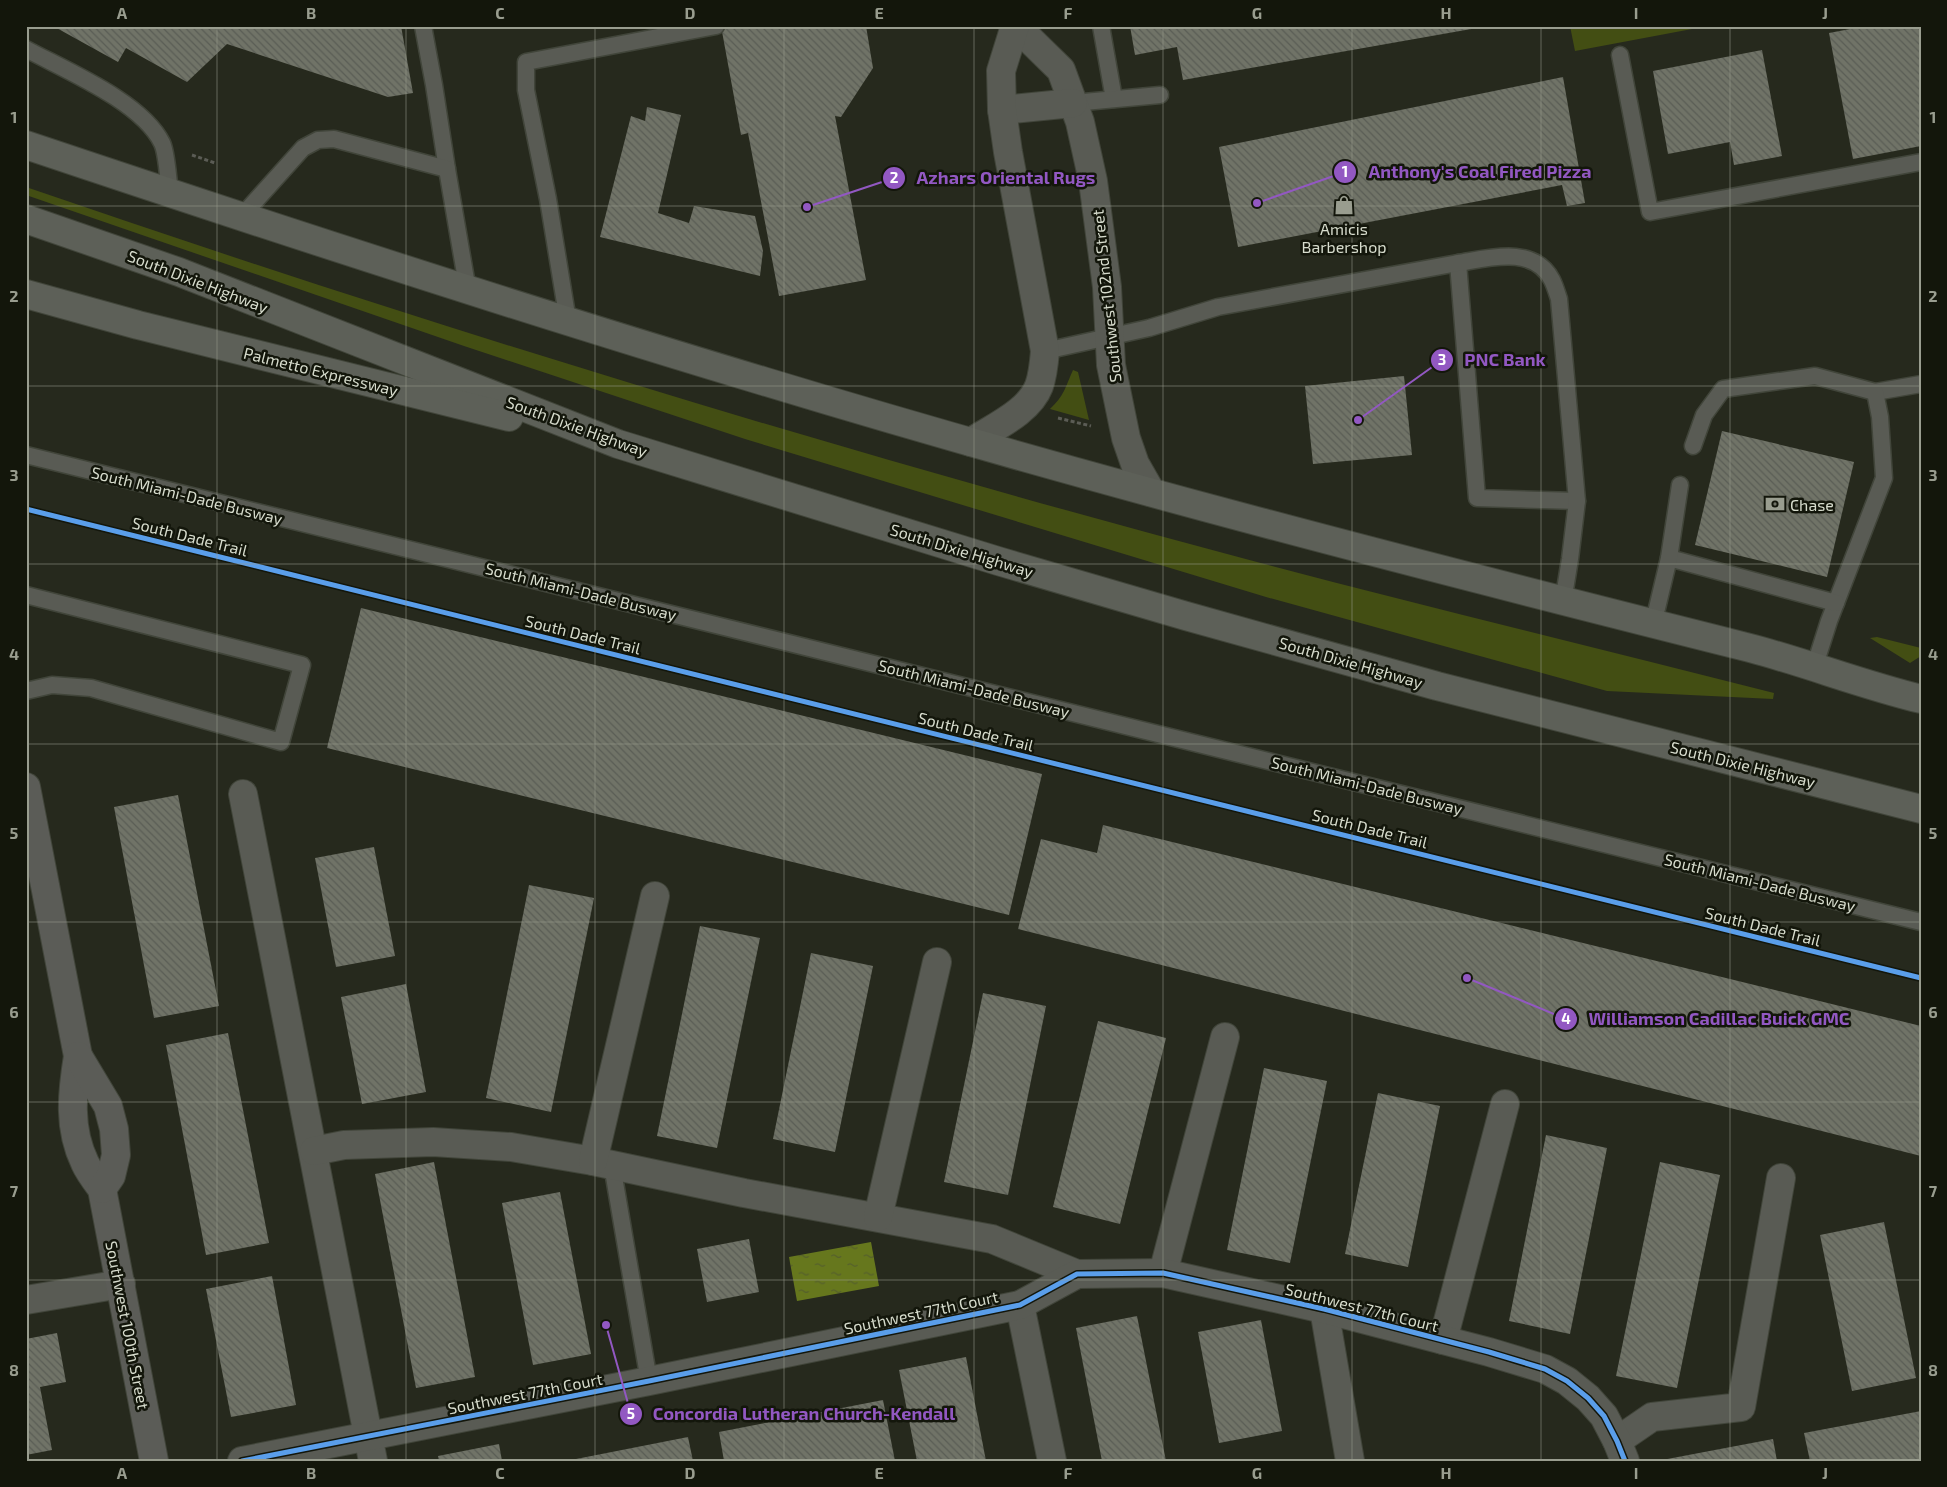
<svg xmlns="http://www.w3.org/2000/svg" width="1947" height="1487" font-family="'Exo 2',sans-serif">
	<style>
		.green { fill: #434e13 }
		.water { fill: url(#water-ripples) }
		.building { fill: url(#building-back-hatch) }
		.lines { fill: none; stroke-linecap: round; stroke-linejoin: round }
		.lane-casing { stroke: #41453a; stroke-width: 19 }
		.street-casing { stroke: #41453a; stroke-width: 30 }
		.secondary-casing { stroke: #41453a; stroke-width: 30 }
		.highway-casing { stroke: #41453a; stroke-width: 30 }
		.path { stroke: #5b5c55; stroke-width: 3; stroke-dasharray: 4 2.5; stroke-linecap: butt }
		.lane { stroke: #595b54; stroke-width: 16 }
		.street { stroke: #595b54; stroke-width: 28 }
		.secondary { stroke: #5b5c57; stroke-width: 28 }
		.highway { stroke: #5d6058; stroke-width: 28 }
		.cycleway-casing { stroke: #13160b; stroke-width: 8 }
		.cycleway { stroke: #5a9eea; stroke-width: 5 }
		.grid { fill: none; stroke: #999d8f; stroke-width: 1; stroke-opacity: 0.55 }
		.labels { text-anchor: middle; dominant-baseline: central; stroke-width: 5; stroke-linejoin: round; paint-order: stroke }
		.poi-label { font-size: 16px; fill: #d7dccd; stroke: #13160b }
		.street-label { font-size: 16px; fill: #d7dccd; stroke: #13160b }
		.leader { fill: none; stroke: #9258c2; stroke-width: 2 }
		.callout-dot { fill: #9258c2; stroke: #13160b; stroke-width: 2 }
		.mark-label { font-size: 15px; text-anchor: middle; font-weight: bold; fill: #fff }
		.callout-label { font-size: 18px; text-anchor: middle; font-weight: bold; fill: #9258c2; stroke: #13160b; stroke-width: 5; stroke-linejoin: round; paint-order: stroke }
		.neatline { fill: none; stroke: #999d8f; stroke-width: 2 }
		.grid-label { font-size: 16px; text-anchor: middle; font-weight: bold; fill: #999d8f }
	</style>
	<defs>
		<pattern id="water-ripples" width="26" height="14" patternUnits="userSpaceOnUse" patternTransform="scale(1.25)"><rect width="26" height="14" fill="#66771d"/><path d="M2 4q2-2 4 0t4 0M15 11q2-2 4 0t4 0" fill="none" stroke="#555f2c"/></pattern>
		<pattern id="building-back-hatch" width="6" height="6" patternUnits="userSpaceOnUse" patternTransform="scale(1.25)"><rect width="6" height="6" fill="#707367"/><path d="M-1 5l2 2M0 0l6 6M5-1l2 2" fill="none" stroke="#5a5d55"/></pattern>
	</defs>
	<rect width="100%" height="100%" fill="#26291d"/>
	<g class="green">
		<polygon points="1570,26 1708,26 1575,51"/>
		<path d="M26,187C427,325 833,449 1242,558C1419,605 1597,648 1774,693L1773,699L1607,691L1266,597L745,439L464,346L26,195Z"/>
		<path d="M1073,370L1078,372L1089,420L1050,409C1064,396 1065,388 1073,370Z"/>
		<polygon points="1877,637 1921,648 1921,656 1910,663 1870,638"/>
	</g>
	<polygon class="water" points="871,1242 879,1286 797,1301 789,1257"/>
	<g class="building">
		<polygon points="53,26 401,26 413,93 388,97 227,44 187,82 126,48 118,62"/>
		<polygon points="721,26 866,26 873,68 841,117 835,116 866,280 779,296 748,133 741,135"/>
		<polygon points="1130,26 1477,26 1477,28 1183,80 1177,47 1135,55"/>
		<polygon points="1866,26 1921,26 1921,146 1853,159 1829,33"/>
		<polygon points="1762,50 1782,156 1734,165 1730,142 1668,154 1653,71"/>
		<polygon points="1563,77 1585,203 1567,206 1562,185 1238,247 1219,147"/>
		<polygon points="647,107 681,115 658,213 689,223 694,206 755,216 763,251 760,276 600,237 631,116 645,121"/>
		<polygon points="1404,376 1412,455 1313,464 1305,386"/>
		<polygon points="1722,431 1854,462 1827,577 1695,545"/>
		<polygon points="361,608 1042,774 1009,915 327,748"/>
		<polygon points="178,795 219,1006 154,1018 114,807"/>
		<polygon points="1103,825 1921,1026 1921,1156 1018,929 1041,839 1097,853"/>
		<polygon points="374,847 395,956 336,967 315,858"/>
		<polygon points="529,885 594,898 551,1112 486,1098"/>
		<polygon points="700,926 760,938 717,1148 657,1136"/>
		<polygon points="811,953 873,966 835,1152 773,1139"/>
		<polygon points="406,984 426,1092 362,1104 341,997"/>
		<polygon points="983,993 1046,1006 1008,1195 944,1182"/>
		<polygon points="1098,1021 1166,1038 1120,1224 1053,1207"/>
		<polygon points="228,1033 269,1243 206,1255 166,1045"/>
		<polygon points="1264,1068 1327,1081 1290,1263 1227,1250"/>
		<polygon points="1378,1093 1440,1106 1408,1267 1345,1254"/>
		<polygon points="1546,1135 1607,1148 1570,1334 1509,1321"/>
		<polygon points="434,1162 475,1377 416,1388 375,1174"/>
		<polygon points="1660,1162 1720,1175 1677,1388 1616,1376"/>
		<polygon points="560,1192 591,1354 533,1365 502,1203"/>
		<polygon points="1884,1222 1916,1378 1852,1391 1820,1235"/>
		<polygon points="749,1239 759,1292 707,1302 697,1249"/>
		<polygon points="272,1276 296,1405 231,1417 206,1289"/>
		<polygon points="1137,1316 1166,1461 1102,1461 1076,1328"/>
		<polygon points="1261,1320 1282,1431 1219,1443 1198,1332"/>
		<polygon points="57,1333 66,1382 40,1387 52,1450 26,1455 26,1339"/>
		<polygon points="966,1357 986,1461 917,1461 899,1370"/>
		<polygon points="883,1400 895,1461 724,1461 719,1432"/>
		<polygon points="1921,1411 1921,1461 1810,1461 1804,1433"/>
		<polygon points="688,1437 693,1461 571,1461 571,1460"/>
		<polygon points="1773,1439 1777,1461 1662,1461 1662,1460"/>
		<polygon points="499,1444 502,1461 439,1461 438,1456"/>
	</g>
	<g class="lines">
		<defs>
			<g id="lane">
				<polyline points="423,26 434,85 447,169"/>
				<polyline points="1101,26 1114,99"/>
				<path d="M26,49C67,71 142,102 162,143C167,153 168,180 170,192"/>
				<polyline points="1620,55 1650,212 1921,162"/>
				<polyline points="1073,103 1160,95"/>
				<polyline points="241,217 303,148 318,140 334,139 447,169 468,291"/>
				<polyline points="1458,263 1477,498 1577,501"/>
				<polyline points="568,321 548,199 526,90 526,62 716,26"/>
				<path d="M1045,351L1149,328L1218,307L1458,263C1489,258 1534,245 1552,280C1555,286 1557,293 1559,299L1577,501L1570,559L1563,602"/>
				<polyline points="1875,392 1921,384"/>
				<polyline points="1693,446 1704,415 1723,389 1815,376 1875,392 1880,417 1884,478 1829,621 1814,668"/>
				<polyline points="26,455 1921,922"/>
				<polyline points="1669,558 1836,603"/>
				<polyline points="26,595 302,665 281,742 91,688 52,685 26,691"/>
				<polyline points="1653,625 1669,558 1680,485"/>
				<polyline points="612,1165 649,1381"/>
			</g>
			<g id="street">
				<polyline points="1016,26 1061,70 1080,122 1093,181 1107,287 1111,365 1126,438 1135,464 1151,492"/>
				<polyline points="1002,110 1073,103"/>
				<path d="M971,442C994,427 1029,412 1039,386C1043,375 1044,363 1045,351L1008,152L1002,110L1001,71L1015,26"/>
				<polyline points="243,794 373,1461"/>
				<polyline points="314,1151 344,1145 433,1142 511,1147 593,1161 744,1193 992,1239 1077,1274"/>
				<polyline points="593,1161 655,896"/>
				<polyline points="878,1217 937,962"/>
				<polyline points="1163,1273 1225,1037"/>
				<polyline points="26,1300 121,1284"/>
				<polyline points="1020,1305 1052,1461"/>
				<polyline points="1324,1309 1350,1461"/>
				<polyline points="1443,1340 1505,1104"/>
				<polyline points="1617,1441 1652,1417 1741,1407 1781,1178"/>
				<polyline points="242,1461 649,1381 1020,1305 1077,1274 1163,1273 1324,1309 1489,1352 1545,1369 1567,1381 1588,1398 1604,1416 1617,1441 1625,1461"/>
			</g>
			<g id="secondary">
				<path d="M26,787L78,1056C72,1093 68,1128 85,1163C89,1172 96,1181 102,1189L154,1461"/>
				<polyline points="78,1056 108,1106 114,1129 116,1155 111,1176 102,1189"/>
			</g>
			<g id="highway">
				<path d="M26,145C271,227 516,307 763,381C1089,480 1419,565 1750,648C1807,663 1863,685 1921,699"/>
				<polyline points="26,219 179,272 618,444 998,561 1186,616 1437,686 1921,809"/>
				<polyline points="26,294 138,325 509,417"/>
			</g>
		</defs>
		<use href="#lane" class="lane-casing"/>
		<use href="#street" class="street-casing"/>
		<use href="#secondary" class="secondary-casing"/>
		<use href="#highway" class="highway-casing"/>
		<g class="path">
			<polyline points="192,155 215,163"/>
			<polyline points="1058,418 1091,426"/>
		</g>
		<use href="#lane" class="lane"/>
		<use href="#street" class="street"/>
		<use href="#secondary" class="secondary"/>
		<use href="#highway" class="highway"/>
		<defs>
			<g id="cycleway">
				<polyline points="26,509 1921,978"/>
				<polyline points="242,1461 649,1381 1020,1305 1077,1274 1163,1273 1324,1309 1489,1352 1545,1369 1567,1381 1588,1398 1604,1416 1617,1441 1625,1461"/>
			</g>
		</defs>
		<use href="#cycleway" class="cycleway-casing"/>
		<use href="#cycleway" class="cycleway"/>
	</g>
	<path class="grid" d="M217,26V1461M406,26V1461M595,26V1461M784,26V1461M974,26V1461M1163,26V1461M1352,26V1461M1541,26V1461M1730,26V1461M26,206H1921M26,386H1921M26,564H1921M26,744H1921M26,922H1921M26,1102H1921M26,1280H1921"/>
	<defs>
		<symbol id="shop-bare" viewBox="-9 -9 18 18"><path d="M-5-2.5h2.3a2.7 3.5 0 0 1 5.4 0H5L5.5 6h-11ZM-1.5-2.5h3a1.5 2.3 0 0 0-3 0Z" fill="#999d8f" stroke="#13160b" stroke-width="2.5" paint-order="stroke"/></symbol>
		<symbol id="bank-bare" viewBox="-9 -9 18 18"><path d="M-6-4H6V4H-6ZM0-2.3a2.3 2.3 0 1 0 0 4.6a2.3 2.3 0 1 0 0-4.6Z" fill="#999d8f" stroke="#13160b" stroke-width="2.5" paint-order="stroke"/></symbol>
	</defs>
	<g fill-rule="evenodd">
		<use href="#shop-bare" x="1330" y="191" width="28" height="28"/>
		<use href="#bank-bare" x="1761" y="490" width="28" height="28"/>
	</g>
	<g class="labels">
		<g class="poi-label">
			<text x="1344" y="228">Amicis<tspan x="1344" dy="18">Barbershop</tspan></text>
			<text x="1790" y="504" text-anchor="start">Chase</text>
		</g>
		<g class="street-label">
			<text transform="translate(198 281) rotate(21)">South Dixie Highway</text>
			<text transform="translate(1106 296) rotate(-96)">Southwest 102nd Street</text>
			<text transform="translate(321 371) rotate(14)">Palmetto Expressway</text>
			<text transform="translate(577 426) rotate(20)">South Dixie Highway</text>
			<text transform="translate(187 495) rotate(14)">South Miami-Dade Busway</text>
			<text transform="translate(190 536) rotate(14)">South Dade Trail</text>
			<text transform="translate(962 550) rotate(17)">South Dixie Highway</text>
			<text transform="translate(581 591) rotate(14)">South Miami-Dade Busway</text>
			<text transform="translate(583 634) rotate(14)">South Dade Trail</text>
			<text transform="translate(1351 662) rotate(16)">South Dixie Highway</text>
			<text transform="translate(974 688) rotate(14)">South Miami-Dade Busway</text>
			<text transform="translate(976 731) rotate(14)">South Dade Trail</text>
			<text transform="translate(1743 764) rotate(14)">South Dixie Highway</text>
			<text transform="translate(1367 785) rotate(14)">South Miami-Dade Busway</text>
			<text transform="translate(1370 828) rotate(14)">South Dade Trail</text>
			<text transform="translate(1760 882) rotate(14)">South Miami-Dade Busway</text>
			<text transform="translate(1763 926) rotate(14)">South Dade Trail</text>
			<text transform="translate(1362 1307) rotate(14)">Southwest 77th Court</text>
			<text transform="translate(921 1312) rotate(-12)">Southwest 77th Court</text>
			<text transform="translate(128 1325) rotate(79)">Southwest 100th Street</text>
			<text transform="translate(525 1393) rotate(-11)">Southwest 77th Court</text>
		</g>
	</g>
	<path class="leader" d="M1257 203L1345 172M807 207L894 178M1358 420L1442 360M1467 978L1566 1019M606 1325L631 1414"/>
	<g class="callout-dot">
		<circle cx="1257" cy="203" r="5"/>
		<circle cx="807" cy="207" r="5"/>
		<circle cx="1358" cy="420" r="5"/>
		<circle cx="1467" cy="978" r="5"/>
		<circle cx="606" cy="1325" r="5"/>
		<circle cx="1345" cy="172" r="12"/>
		<circle cx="894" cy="178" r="12"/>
		<circle cx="1442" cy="360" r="12"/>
		<circle cx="1566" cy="1019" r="12"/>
		<circle cx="631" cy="1414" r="12"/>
	</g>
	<g class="mark-label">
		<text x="1345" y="177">1</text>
		<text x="894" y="183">2</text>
		<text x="1442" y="365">3</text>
		<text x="1566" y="1024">4</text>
		<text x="631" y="1419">5</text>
	</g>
	<g class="callout-label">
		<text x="1480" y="178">Anthony's Coal Fired Pizza</text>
		<text x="1006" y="184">Azhars Oriental Rugs</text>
		<text x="1505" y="366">PNC Bank</text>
		<text x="1719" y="1025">Williamson Cadillac Buick GMC</text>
		<text x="804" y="1420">Concordia Lutheran Church-Kendall</text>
	</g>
	<rect width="1947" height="1487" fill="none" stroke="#13160b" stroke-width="55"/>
	<rect x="28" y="28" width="1892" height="1432" class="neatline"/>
	<g class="grid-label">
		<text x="122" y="19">A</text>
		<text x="311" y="19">B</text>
		<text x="500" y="19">C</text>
		<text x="690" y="19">D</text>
		<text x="879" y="19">E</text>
		<text x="1068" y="19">F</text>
		<text x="1257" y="19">G</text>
		<text x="1446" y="19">H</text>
		<text x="1636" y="19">I</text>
		<text x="1825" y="19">J</text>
		<text x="14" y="123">1</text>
		<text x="1933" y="123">1</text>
		<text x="14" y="302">2</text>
		<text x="1933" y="302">2</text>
		<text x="14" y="481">3</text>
		<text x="1933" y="481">3</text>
		<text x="14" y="660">4</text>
		<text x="1933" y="660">4</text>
		<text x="14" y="839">5</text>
		<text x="1933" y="839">5</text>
		<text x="14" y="1018">6</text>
		<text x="1933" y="1018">6</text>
		<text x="14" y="1197">7</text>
		<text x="1933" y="1197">7</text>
		<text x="14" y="1376">8</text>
		<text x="1933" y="1376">8</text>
		<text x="122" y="1479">A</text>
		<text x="311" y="1479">B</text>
		<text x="500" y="1479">C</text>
		<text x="690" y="1479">D</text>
		<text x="879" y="1479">E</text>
		<text x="1068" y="1479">F</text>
		<text x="1257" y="1479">G</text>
		<text x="1446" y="1479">H</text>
		<text x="1636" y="1479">I</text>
		<text x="1825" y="1479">J</text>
	</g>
</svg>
